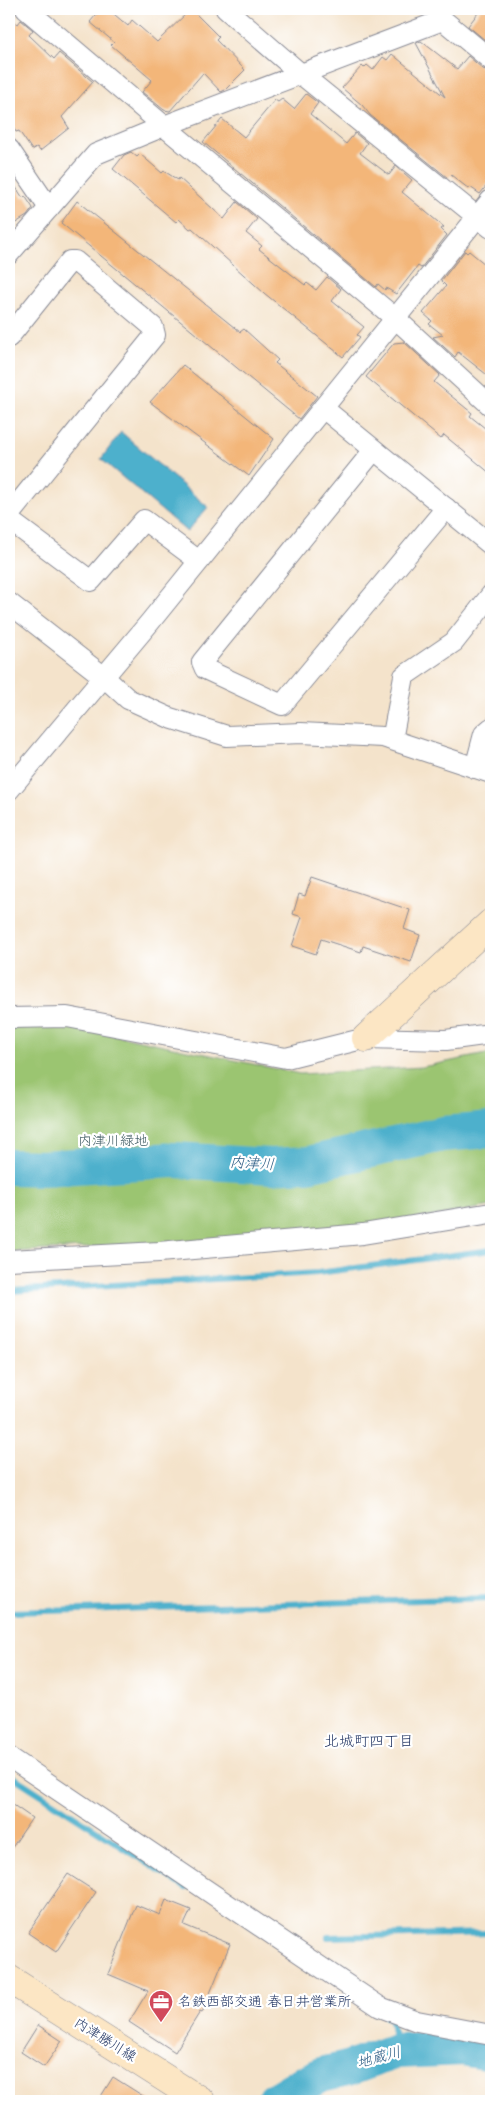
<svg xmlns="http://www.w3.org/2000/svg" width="500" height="2110" font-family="Kalam,'Klee One',sans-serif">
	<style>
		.green { fill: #9bc571; stroke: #5b7a68 }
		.water { fill: #4db0cc; stroke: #347095 }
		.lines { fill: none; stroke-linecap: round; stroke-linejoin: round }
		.stream { stroke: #4db0cc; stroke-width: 6 }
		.river { stroke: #4db0cc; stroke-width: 36 }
		.building { fill: #f3b679 }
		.street-casing { stroke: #888994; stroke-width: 22 }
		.secondary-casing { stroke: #888994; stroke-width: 29 }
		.street { stroke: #fff; stroke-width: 20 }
		.secondary { stroke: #fce6c4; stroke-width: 28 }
		.labels { text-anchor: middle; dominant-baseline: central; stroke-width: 4.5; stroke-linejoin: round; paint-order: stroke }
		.park-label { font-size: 14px; fill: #415c64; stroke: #fff }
		.poi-label { font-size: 14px; fill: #1b2f5e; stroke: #fff; text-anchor: start }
		.street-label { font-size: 14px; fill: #1b2f5e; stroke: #fff }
		.water-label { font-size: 15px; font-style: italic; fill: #2c5c84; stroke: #fff }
		.neighbourhood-label { font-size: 15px; fill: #1b2f5e; stroke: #fff }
	</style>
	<rect width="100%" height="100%" fill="#fff"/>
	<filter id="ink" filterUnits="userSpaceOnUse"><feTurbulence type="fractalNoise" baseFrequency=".02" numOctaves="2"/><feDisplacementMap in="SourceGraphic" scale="10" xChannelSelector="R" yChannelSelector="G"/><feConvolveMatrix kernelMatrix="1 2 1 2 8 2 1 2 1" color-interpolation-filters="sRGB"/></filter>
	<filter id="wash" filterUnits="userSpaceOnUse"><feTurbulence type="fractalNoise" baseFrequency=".0096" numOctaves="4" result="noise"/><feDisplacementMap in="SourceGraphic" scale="20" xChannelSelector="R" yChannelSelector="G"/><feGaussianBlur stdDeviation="1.12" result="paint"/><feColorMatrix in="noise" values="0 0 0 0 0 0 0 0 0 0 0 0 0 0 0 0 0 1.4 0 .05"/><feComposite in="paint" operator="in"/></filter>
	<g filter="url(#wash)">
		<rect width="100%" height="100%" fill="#f4e3cb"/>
		<polygon class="green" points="69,1025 300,1074 422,1067 491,1053 491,1206 416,1219 232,1240 9,1252 9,1027"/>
		<polygon class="water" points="121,432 208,507 187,532 101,459"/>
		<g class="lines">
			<g class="stream">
				<polyline points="9,1291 318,1273 491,1250"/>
				<polyline points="9,1612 491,1598"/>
				<polyline points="9,1774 186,1888"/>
				<polyline points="328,1937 491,1933"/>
				<polyline points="386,2017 391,2020 396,2051"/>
			</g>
			<g class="river">
				<polyline points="9,1167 42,1168 175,1160 271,1166 308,1164 443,1134 491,1130"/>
				<polyline points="275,2100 293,2089 321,2075 347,2069 396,2051 463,2048 491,2053"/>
			</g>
		</g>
		<g id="blocks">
			<g class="building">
				<polygon points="101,9 108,9 128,26 132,20 157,42 191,9 219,37 216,40 245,70 225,90 221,92 203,73 170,111 164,110 142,92 152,80 111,45 114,42 90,22"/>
				<polygon points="481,9 491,9 491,45 468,26"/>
				<polygon points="9,16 18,24 21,20 33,30 29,35 54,59 59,53 93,82 62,117 69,128 40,151 37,147 32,150 19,131 16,132 9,121"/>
				<polygon points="421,41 457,69 468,56 483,69 491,72 491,180 480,194 470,187 469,189 451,175 448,178 370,115 362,105 342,88 362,66 364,68 367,65 373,70 383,57 387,60 392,54 445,97 416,43"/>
				<polygon points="306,94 318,103 310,114 346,144 355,133 367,143 360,153 389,175 396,166 412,180 402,192 444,227 441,229 447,235 421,268 418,266 396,294 386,288 385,290 378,284 376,287 203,142 222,119 244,137 275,100 278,102 282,99 294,109"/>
				<polygon points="131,152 137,157 140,154 162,173 164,171 178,180 179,178 224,219 237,202 257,219 246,233 262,246 259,249 305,285 307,283 316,290 327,277 341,289 332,301 364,327 357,335 360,337 343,357 264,293 192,228 190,229 179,219 176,222 113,169 124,155"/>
				<polygon points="9,177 23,198 25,196 33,208 27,216 9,227"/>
				<polygon points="77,201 240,332 244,329 278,360 275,363 317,396 299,419 61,223"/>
				<polygon points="465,251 467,253 469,251 491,269 491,378 458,352 455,357 433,337 443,335 429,324 432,321 423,313 446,286 441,281"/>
				<polygon points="404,342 440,375 434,382 472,413 470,416 491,433 491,474 444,435 441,439 366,377 394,343"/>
				<polygon points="183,365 274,439 249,476 150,402"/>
				<polygon points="312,877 410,910 404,929 420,935 411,962 363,946 361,952 321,939 316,954 292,946 302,917 293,914 299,894 305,896"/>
				<polygon points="9,1802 32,1818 9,1852"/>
				<polygon points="68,1874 96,1892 56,1952 28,1933"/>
				<polygon points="166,1900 191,1910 184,1925 230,1944 202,2013 200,2012 175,2052 129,2022 148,1991 108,1974 136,1905 160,1915"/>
				<polygon points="38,2025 62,2041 44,2067 21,2052"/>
				<polygon points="113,2077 151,2101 98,2101"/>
			</g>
		</g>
	</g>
	<g filter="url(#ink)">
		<use href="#blocks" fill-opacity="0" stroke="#888994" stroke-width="1"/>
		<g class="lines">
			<defs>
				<g id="street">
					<polyline points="26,9 164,126 395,318 491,406"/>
					<polyline points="226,9 302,75 491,228"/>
					<polyline points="437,9 443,20 491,60"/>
					<polyline points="9,149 49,208"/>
					<polyline points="9,254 96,154 164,126 443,20"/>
					<polyline points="9,337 70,261 75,261 153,327 155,335 9,515"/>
					<polyline points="323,408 491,545"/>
					<polyline points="374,450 202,662 205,669 282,705 446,508"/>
					<polyline points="9,520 91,581 144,520 199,561"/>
					<polyline points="9,603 104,677 128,699 170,718 227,736 301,733 383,737 491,773"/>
					<polyline points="392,740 404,676 454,642 491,595"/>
					<polyline points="475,768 484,734 491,728"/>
					<polyline points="9,790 150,622 491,200"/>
					<polyline points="9,1018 67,1017 286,1058 366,1038 446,1040 491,1034"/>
					<polyline points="9,1260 159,1252 363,1234 491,1213"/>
					<polyline points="9,1757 380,2007 417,2021 491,2035"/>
				</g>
				<g id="secondary">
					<polyline points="366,1038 491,923"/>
					<polyline points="9,1979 201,2101"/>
				</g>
			</defs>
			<use href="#street" class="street-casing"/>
			<use href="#secondary" class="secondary-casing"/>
			<use href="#street" class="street"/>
			<use href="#secondary" class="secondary"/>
		</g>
	</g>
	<defs>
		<symbol id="office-pin" viewBox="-11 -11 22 30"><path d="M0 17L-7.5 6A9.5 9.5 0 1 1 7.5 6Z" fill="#d1495b" stroke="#fff"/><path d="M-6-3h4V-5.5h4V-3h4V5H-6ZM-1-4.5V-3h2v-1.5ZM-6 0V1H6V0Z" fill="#fff"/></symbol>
	</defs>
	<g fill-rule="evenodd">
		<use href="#office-pin" x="147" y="1988" width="28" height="38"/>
	</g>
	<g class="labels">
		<g class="park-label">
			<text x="113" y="1141">内津川緑地</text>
		</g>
		<g class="poi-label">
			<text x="178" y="2002">名鉄西部交通 春日井営業所</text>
		</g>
		<g class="street-label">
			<text transform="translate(105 2040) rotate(32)">内津勝川線</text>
		</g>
		<g class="water-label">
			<text transform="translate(252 1164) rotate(3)">内津川</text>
			<text transform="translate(379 2058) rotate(-15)">地蔵川</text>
		</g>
		<g class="neighbourhood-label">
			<text x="369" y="1742">北城町四丁目</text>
		</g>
	</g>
	<rect width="500" height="2110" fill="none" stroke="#fff" stroke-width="30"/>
</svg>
